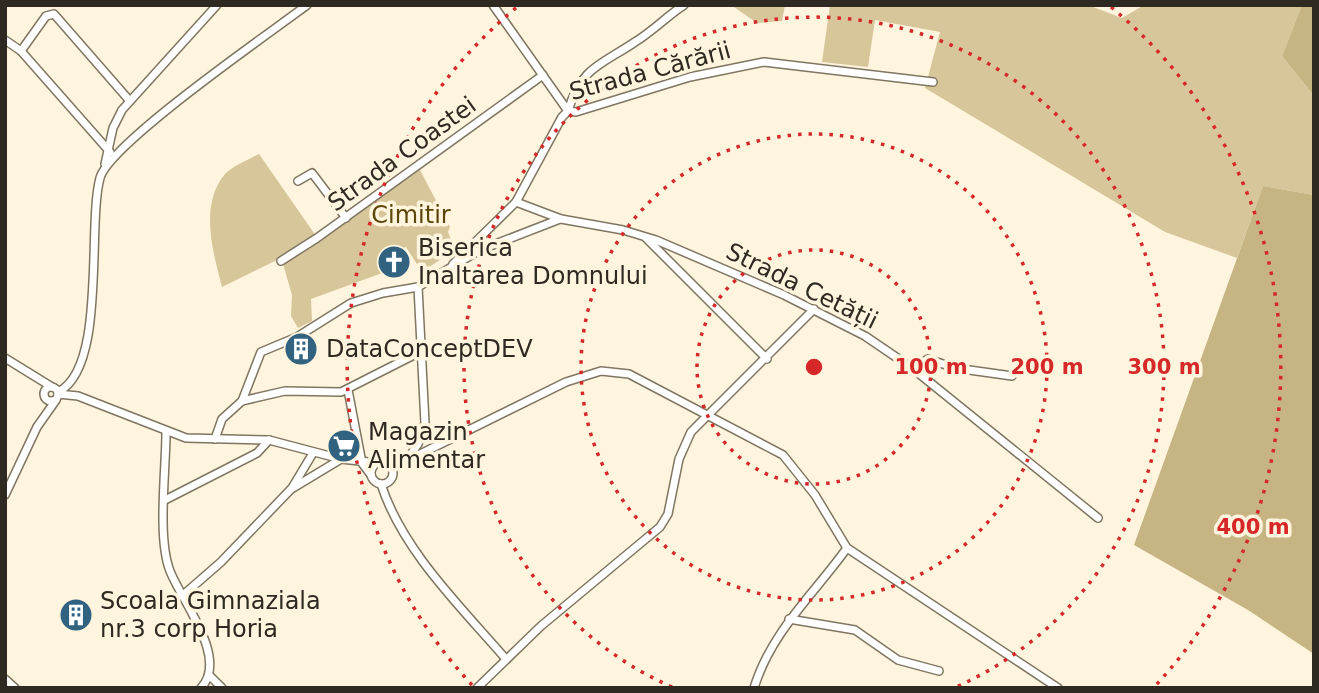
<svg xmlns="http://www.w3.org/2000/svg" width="1319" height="693" font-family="'DejaVu Sans',sans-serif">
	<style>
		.green { fill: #d7c69a }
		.forest { fill: #c7b483 }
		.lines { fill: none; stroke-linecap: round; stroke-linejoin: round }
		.street-casing { stroke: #7f7661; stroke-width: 10 }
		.street { stroke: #fff; stroke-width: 7 }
		.ring { fill: none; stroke: #d62828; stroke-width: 3.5; stroke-dasharray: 3.5 7 }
		.labels { text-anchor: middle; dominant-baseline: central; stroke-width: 7; stroke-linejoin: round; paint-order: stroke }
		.street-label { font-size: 24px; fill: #2e2a21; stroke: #fff5de }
		.park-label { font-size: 24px; fill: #5b4608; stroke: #fff5de }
		.poi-label { font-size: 24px; fill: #2e2a21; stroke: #fff5de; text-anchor: start }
		.centre { fill: #d62828; stroke: #fff5de; stroke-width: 3.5 }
		.ring-label { font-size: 21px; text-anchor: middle; font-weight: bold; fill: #d62828; stroke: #fff5de; stroke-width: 7; stroke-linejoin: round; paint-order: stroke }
	</style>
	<rect width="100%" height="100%" fill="#fff5de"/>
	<g class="green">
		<polygon points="731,5 785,5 782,21 757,23"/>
		<polygon points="830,5 1088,5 1122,18 1144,5 1302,5 1282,56 1314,96 1314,195 1263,186 1237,258 1165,232 925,88 940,32 875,20 868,67 822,62"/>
		<path d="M259,154L316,236L279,259L222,287C213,252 199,205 225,174C233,166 248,160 259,154Z"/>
		<polygon points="420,170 450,227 448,232 452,242 456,241 459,247 422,272 406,247 379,258 385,272 311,299 312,321 298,328 291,316 292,295 283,264"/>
	</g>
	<g class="forest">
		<polygon points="1302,5 1314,5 1314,96 1282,56"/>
		<polygon points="1263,186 1314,195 1314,654 1248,610 1134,545"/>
	</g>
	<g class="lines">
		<defs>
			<g id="street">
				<polyline points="493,5 568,111"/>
				<polyline points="5,40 21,51 110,152"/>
				<polyline points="21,51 46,16 54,14 129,100"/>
				<path d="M568,111C581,67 601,65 635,42C653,31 667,16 684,5"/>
				<polyline points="105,164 113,128 122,110 217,5"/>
				<polyline points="298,181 312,173 346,218"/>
				<polyline points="516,202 561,219 623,230 656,240 784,295 865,336 912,368 1098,518"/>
				<polyline points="646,238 767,359"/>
				<polyline points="281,261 317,238 543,75"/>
				<polyline points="453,264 516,202 562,117 568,111 576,112 690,77 764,62 933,82"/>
				<polyline points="5,358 52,387"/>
				<polyline points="912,368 928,359 955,368 1012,376"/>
				<circle cx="51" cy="394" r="7"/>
				<polyline points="348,390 362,463 371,475"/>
				<path d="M58,392C107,368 87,226 100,178C109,144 270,33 307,5"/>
				<polyline points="58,394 78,396 186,438 269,440 341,459 378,463"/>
				<polyline points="242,401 285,391 341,392 420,352"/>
				<path d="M166,432C166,471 157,538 170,571C182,602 229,658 201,688"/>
				<polyline points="215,439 222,419 242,401 261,352 297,337 351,303 383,293 418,287 480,250 560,219"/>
				<polyline points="407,460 418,444 425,423 418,287"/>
				<circle cx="382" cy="473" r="11"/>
				<polyline points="392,468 566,382 601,371 629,374 783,455 815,495 847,548 1058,688"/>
				<path d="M381,484C402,550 461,607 505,658"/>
				<polyline points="293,488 341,459"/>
				<polyline points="5,495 37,427 56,400"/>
				<polyline points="165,500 257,453 269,440"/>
				<polyline points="182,596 221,562 292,488 313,453"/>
				<polyline points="789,619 855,630 898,660 939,671"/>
				<polyline points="210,676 222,688"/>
				<polyline points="5,679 15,688"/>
				<polyline points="477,688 541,626 660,527 668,514 679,459 691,432 814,309"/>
				<path d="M754,688C771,632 814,594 847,548"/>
			</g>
		</defs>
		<use href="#street" class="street-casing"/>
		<use href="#street" class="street"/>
	</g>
	<g class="ring">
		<circle cx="814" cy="367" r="117"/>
		<circle cx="814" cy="367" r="233"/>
		<path d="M672 687A350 350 0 1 1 956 687"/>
		<path d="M472 685A467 467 0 0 1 517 7M1111 7A467 467 0 0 1 1156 685"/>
	</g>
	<defs>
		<symbol id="church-disc" viewBox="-11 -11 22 22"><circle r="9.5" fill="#316280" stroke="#fff5de"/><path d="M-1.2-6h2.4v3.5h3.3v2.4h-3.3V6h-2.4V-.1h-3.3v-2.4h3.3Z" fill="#fff"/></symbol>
		<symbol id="building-disc" viewBox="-11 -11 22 22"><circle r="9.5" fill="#316280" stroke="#fff5de"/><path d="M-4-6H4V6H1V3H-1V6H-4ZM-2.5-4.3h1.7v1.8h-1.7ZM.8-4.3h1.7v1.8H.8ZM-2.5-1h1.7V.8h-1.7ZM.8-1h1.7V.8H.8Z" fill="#fff"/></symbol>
		<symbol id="supermarket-disc" viewBox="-11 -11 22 22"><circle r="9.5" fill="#316280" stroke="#fff5de"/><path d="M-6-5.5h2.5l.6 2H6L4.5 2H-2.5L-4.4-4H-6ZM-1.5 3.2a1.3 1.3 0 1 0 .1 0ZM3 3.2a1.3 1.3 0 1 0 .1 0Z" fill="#fff"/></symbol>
	</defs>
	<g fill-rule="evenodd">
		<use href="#church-disc" x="375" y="243" width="38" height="38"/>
		<use href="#building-disc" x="282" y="330" width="38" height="38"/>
		<use href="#supermarket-disc" x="325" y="427" width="38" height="38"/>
		<use href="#building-disc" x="57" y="596" width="38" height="38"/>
	</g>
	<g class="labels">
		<g class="street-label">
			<text transform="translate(650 71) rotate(-15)">Strada Cărării</text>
			<text transform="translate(402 154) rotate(-36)">Strada Coastei</text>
			<text transform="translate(802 286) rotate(26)">Strada Cetății</text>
		</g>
		<g class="park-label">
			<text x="411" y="215">Cimitir</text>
		</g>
		<g class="poi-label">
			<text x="418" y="248">Biserica<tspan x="418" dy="28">Inaltarea Domnului</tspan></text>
			<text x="326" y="349">DataConceptDEV</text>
			<text x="368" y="432">Magazin<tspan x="368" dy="28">Alimentar</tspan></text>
			<text x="100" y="601">Scoala Gimnaziala<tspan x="100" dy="28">nr.3 corp Horia</tspan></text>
		</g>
	</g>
	<circle cx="814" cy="367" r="10" class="centre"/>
	<g class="ring-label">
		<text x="931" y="374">100 m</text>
		<text x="1047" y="374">200 m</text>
		<text x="1164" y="374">300 m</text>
		<text x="1253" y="534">400 m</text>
	</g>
	<rect width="1319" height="693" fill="none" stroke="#2e2a21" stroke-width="14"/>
</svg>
